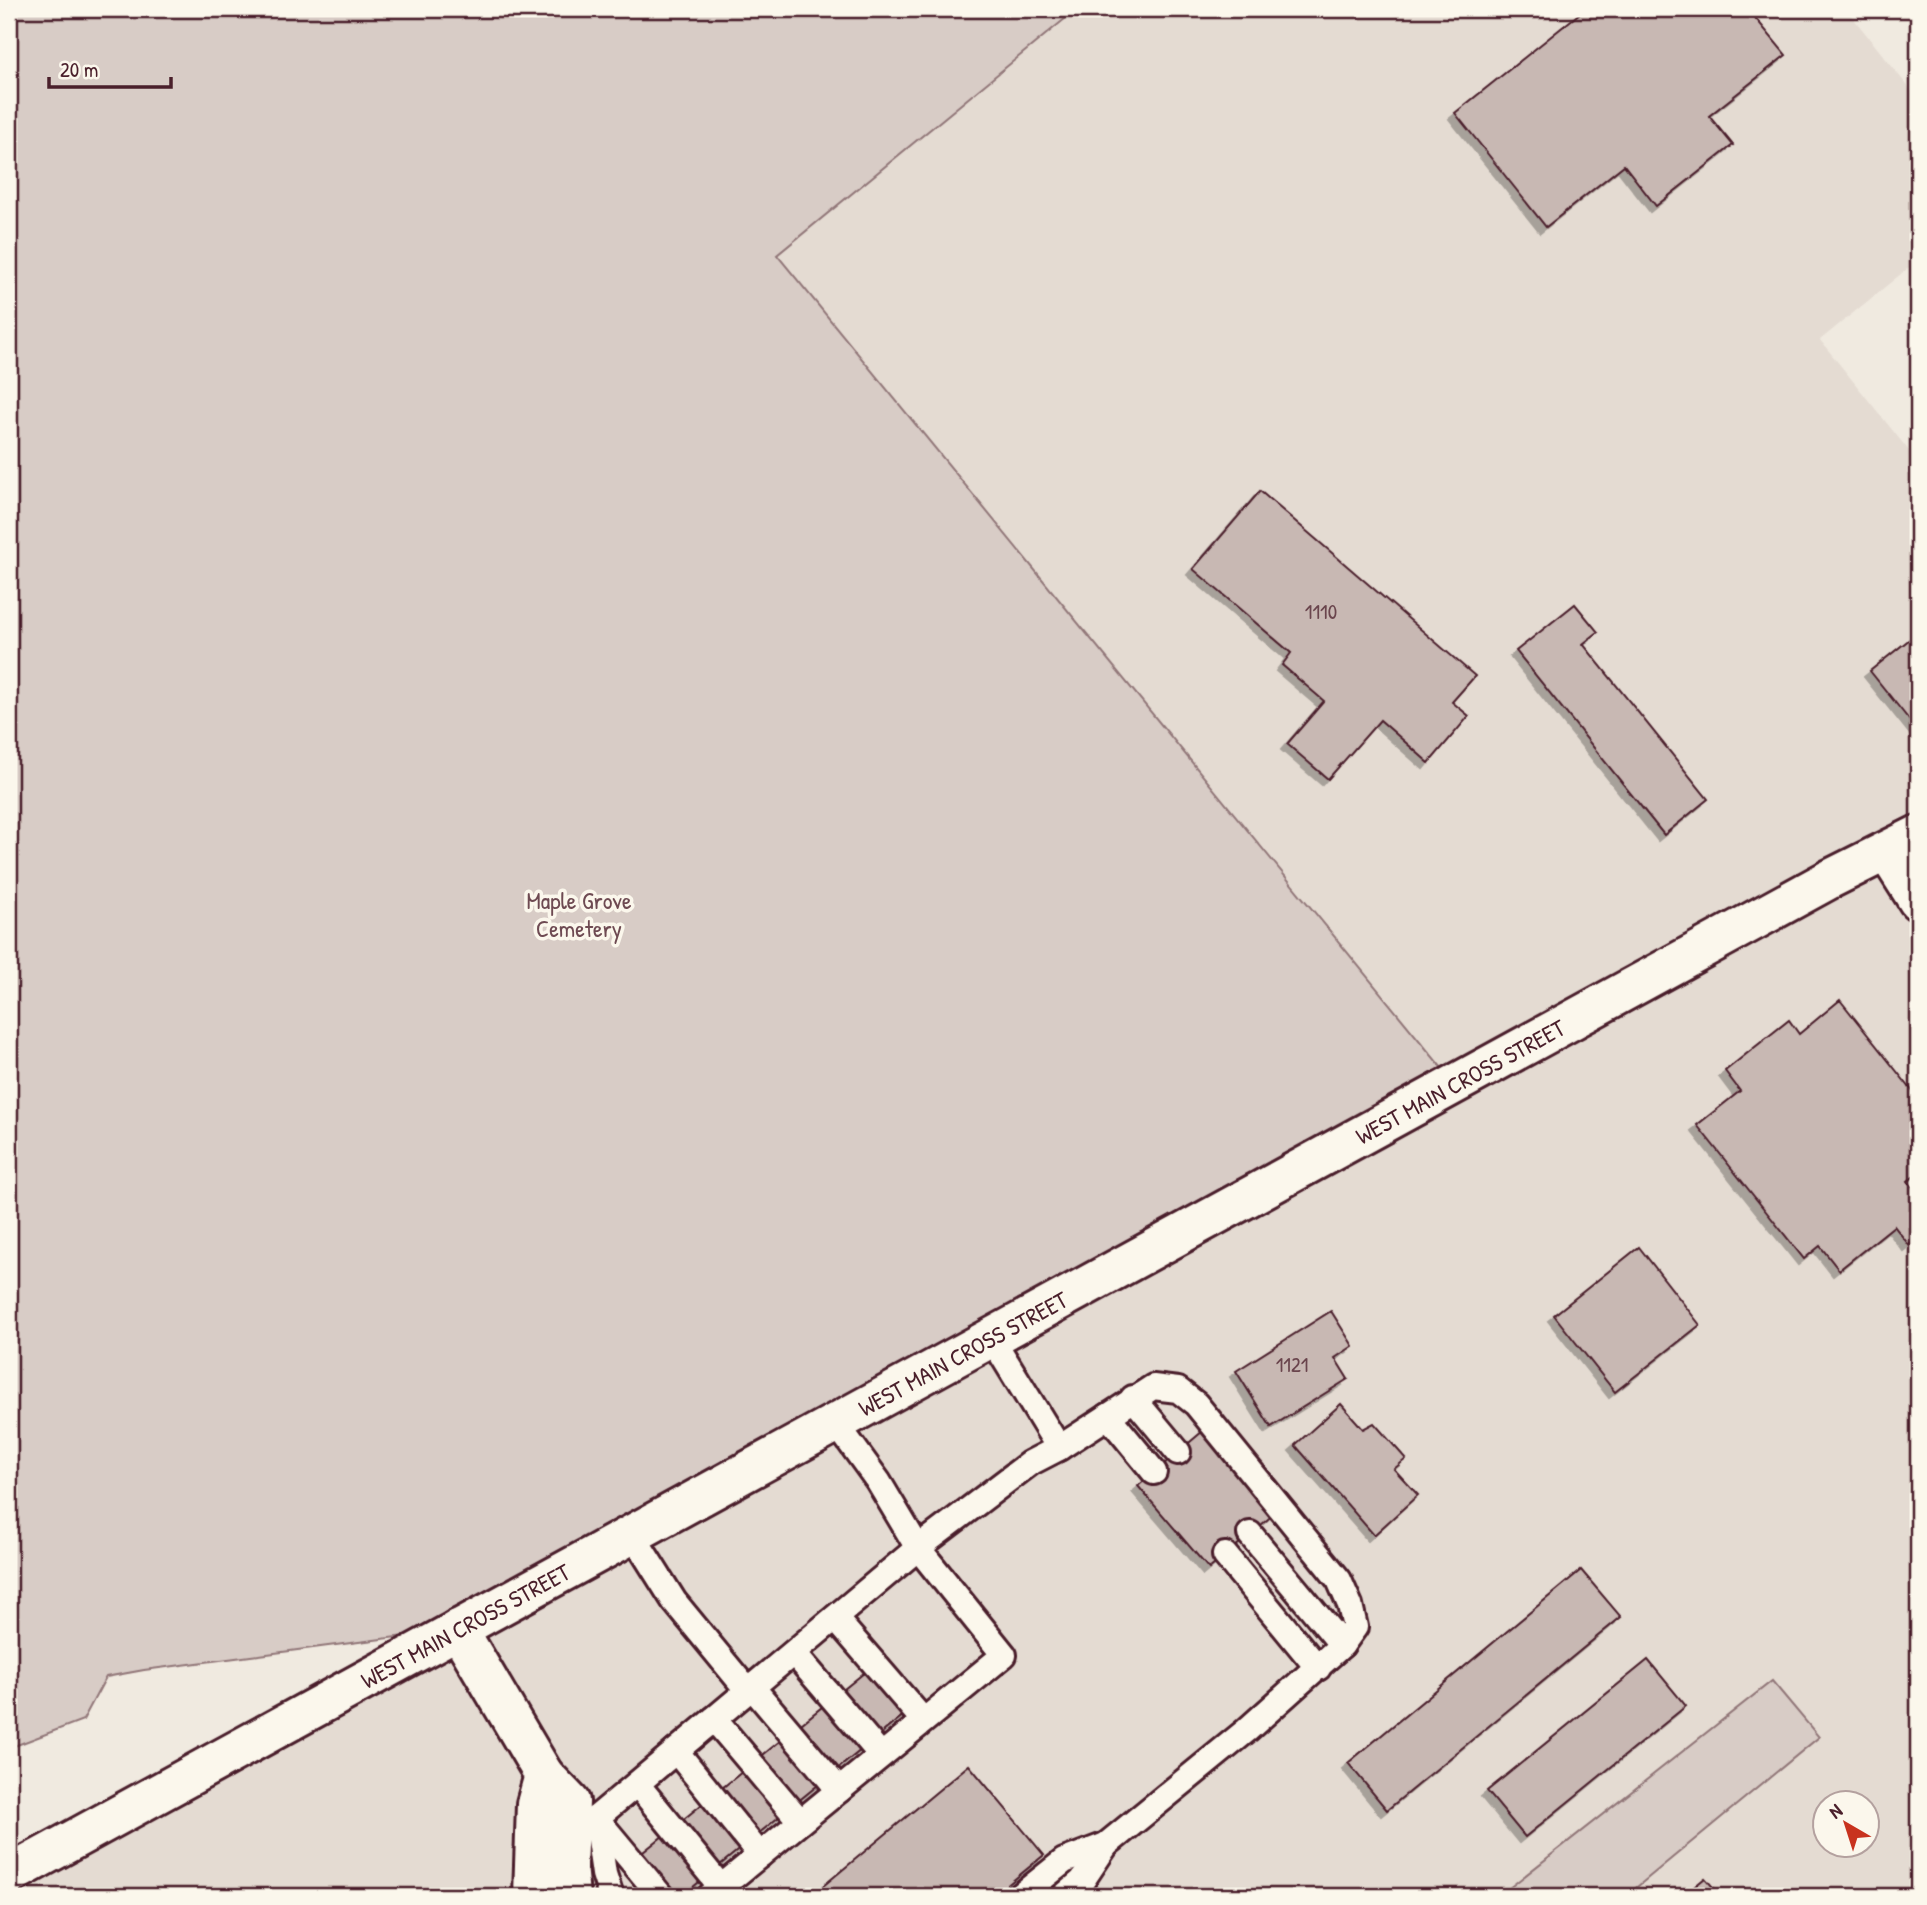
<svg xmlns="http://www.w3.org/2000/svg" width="1927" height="1905" font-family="'Patrick Hand',sans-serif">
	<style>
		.built { fill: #e4dbd2; fill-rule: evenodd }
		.green { fill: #d8ccc6; stroke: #917678; stroke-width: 2 }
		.building { fill: #c8b8b3; stroke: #4a1f2b; stroke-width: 2; filter: url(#shadow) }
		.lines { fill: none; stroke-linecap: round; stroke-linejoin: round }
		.service-casing { stroke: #4a1f2b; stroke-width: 30 }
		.minor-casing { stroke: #4a1f2b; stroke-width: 44 }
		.tertiary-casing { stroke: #4a1f2b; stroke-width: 44 }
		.trunk-casing { stroke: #4a1f2b; stroke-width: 44 }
		.service { stroke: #fbf7ec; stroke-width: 24 }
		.minor { stroke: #fbf7ec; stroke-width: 38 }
		.tertiary { stroke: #fbf7ec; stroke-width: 38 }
		.trunk { stroke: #fbf7ec; stroke-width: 38 }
		.labels { text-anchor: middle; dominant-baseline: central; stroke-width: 7; stroke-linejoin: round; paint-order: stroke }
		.number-label { font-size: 21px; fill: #6a454d }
		.park-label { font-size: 24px; fill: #6e4a52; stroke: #fbf7ec }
		.street-label { font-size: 24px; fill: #4a1f2b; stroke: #fbf7ec }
	</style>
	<defs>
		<filter id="shadow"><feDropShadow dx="-6" dy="6" stdDeviation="0" flood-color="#0004"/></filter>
	</defs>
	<rect width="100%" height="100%" fill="#f0eae0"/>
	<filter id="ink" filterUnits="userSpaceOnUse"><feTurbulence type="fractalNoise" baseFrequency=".0143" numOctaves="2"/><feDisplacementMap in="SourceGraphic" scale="14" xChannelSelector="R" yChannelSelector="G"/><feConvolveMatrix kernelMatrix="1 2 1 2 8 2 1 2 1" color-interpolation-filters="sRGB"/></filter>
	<g filter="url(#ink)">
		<path class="built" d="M1077,9H1846L1918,99V260L1820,340L1918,462V835L1887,852L1918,901V1896H9L24,1867L1455,1084L776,255ZM1826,1804H1868V1846H1826Z"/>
		<g class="green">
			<polygon points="9,9 1077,9 777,255 1455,1084 458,1629 144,1670 106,1677 83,1720 9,1748"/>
			<polygon points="1772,1681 1819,1737 1626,1896 1499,1896"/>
		</g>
		<g class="building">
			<polygon points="1585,9 1748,9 1786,55 1709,116 1733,145 1656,206 1624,165 1546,227 1455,113"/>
			<polygon points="1260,491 1475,676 1452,702 1469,716 1429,763 1380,720 1328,779 1287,744 1324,701 1282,665 1291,653 1193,569"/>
			<polygon points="1575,604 1598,632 1583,644 1708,799 1664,835 1516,651"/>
			<polygon points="1910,639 1918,649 1918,731 1870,671"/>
			<polygon points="1840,1000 1918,1098 1918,1173 1908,1181 1918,1194 1918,1238 1909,1245 1894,1226 1839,1270 1820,1246 1804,1259 1697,1125 1740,1091 1725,1071 1789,1020 1799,1034"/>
			<polygon points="1639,1247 1700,1325 1615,1392 1554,1315"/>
			<polygon points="1331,1311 1353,1346 1335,1358 1348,1379 1271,1427 1236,1371"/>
			<polygon points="1341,1404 1363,1429 1374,1423 1406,1459 1394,1469 1418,1495 1374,1535 1295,1445"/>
			<polygon points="1203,1431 1274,1514 1209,1569 1138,1486"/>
			<polygon points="1581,1570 1621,1617 1387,1810 1348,1763"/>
			<polygon points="1648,1660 1686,1706 1525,1837 1487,1791"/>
			<polygon points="875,1664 911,1709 682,1896 670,1896 637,1857"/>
			<polygon points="969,1765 1044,1855 994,1896 811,1896"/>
			<polygon points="1705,1878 1721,1896 1683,1896"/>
		</g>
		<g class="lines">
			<defs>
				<g id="service">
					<polyline points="991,1337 1059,1448"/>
					<polyline points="1133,1398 1178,1452"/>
					<polyline points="1108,1416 1154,1472"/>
					<polyline points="632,1534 674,1601 748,1691"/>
					<polyline points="1250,1534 1342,1645"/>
					<polyline points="1225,1555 1318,1668"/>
					<polyline points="835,1618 923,1720"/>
					<polyline points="794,1653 881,1755"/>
					<polyline points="752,1687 839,1790"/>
					<polyline points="714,1719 800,1821"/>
					<polyline points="676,1751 760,1855"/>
					<polyline points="637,1784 721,1887"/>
					<polyline points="596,1818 918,1548 1030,1463 1059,1448 1153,1387 1178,1390 1196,1404 1339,1580 1350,1605 1355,1627 1342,1645 1247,1730 1106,1845 1082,1881 1064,1896"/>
					<polyline points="596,1818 661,1896"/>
					<polyline points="596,1818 604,1874 611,1896"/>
					<polyline points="710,1896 1004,1655 918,1548 878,1481 836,1423"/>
					<polyline points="1020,1896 1064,1861 1106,1845"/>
				</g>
				<g id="minor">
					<polyline points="458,1629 544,1775"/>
					<polyline points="533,1896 536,1804 544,1775 570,1802 567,1866 570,1896"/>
				</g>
				<polyline id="tertiary" points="1887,852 1918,901"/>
				<g id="trunk">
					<path id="s1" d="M9,1875L1830,879L1918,835"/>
				</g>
			</defs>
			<use href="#service" class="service-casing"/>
			<use href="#minor" class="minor-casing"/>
			<use href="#tertiary" class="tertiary-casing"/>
			<use href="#trunk" class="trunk-casing"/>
			<use href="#service" class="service"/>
			<use href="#minor" class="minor"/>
			<use href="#tertiary" class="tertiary"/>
			<use href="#trunk" class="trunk"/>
		</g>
	</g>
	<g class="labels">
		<g class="number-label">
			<text x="1321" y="611">1110</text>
			<text x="1292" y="1364">1121</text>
		</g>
		<g class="park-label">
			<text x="579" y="900">Maple Grove<tspan x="579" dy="28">Cemetery</tspan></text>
		</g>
		<g class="street-label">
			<text stroke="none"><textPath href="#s1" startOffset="1654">WEST MAIN CROSS STREET</textPath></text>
			<text stroke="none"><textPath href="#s1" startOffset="1087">WEST MAIN CROSS STREET</textPath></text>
			<text stroke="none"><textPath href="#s1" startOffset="520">WEST MAIN CROSS STREET</textPath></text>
		</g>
	</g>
	<rect width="1927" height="1905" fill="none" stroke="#fbf7ec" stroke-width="35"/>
	<rect x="18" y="18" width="1892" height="1870" fill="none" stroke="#4a1f2b" stroke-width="2.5" filter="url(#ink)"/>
	<g transform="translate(1846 1824) rotate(321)"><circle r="33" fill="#fbf7ec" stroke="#b4a19f" stroke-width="2"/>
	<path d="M0-5L12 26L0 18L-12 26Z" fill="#c8321e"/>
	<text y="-10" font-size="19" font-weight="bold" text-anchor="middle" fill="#4a1f2b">N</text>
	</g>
	<path d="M49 77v10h122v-10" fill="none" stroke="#4a1f2b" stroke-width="3.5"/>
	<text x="60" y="77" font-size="21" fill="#4a1f2b" stroke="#fbf7ec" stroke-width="5" paint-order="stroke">20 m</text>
</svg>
